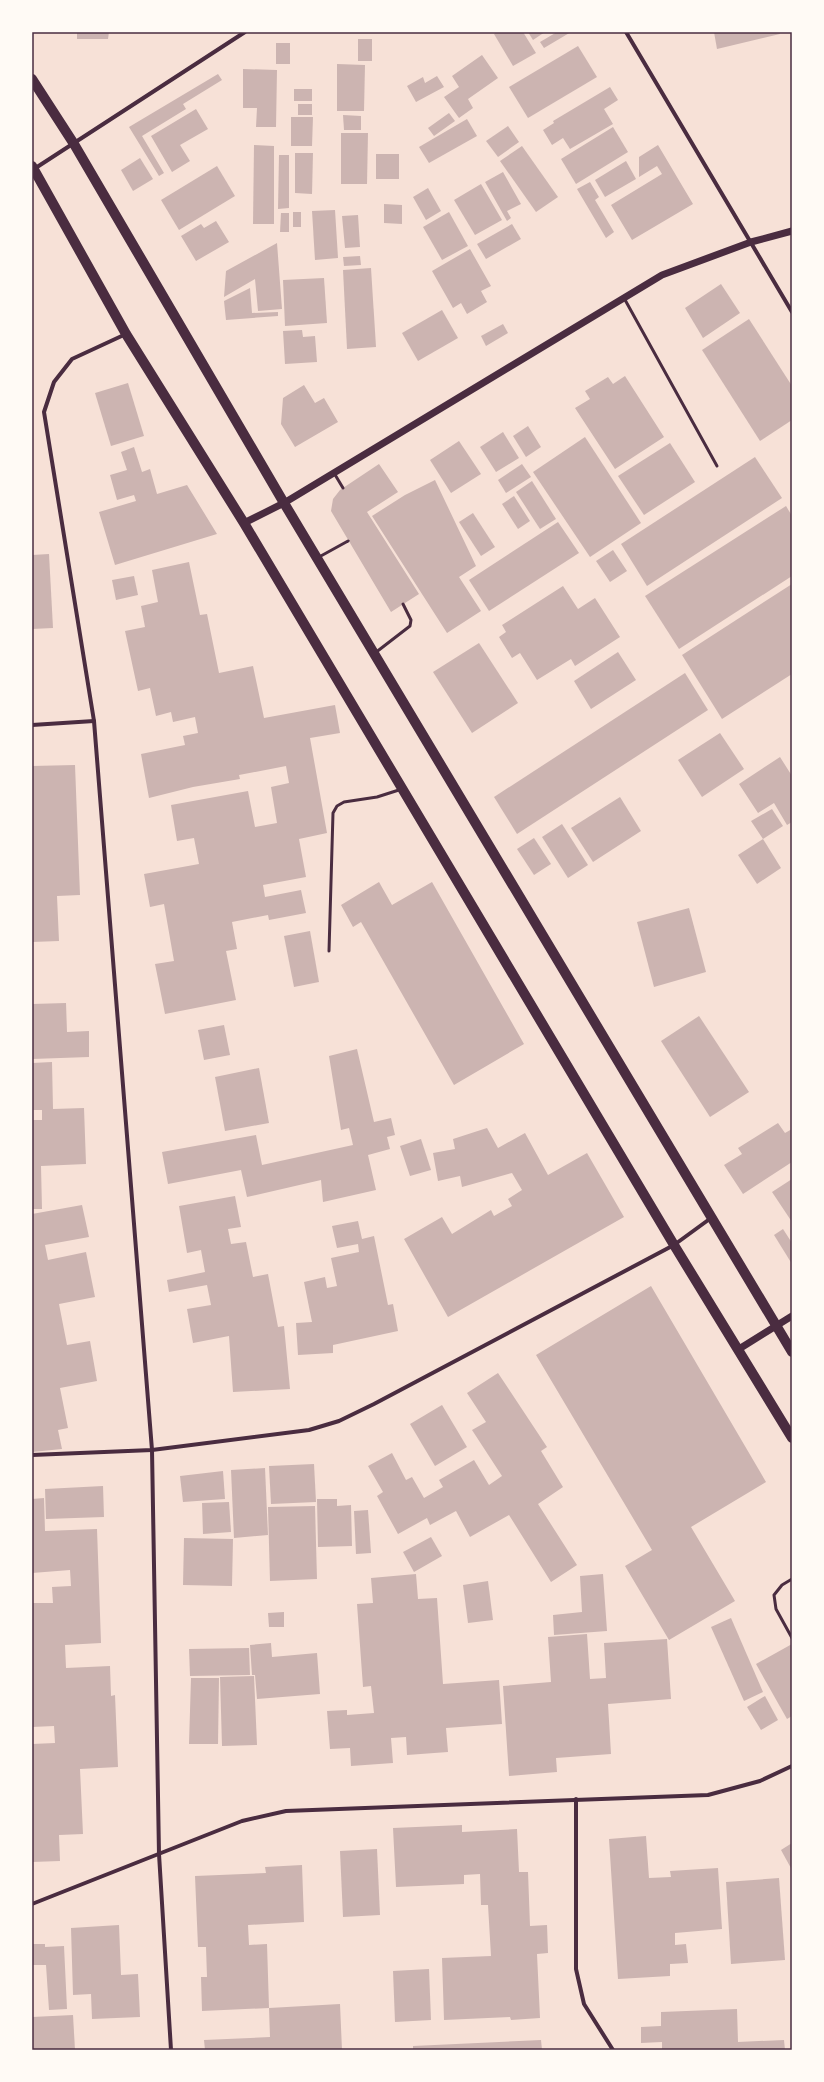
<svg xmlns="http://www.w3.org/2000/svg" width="824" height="2082" font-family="'Fira Sans',sans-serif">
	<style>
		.building { fill: #ccb4b1 }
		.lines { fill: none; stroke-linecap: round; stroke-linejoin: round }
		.service { stroke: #4a2c40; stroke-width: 3 }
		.minor { stroke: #4a2c40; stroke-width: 4 }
		.tertiary { stroke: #4a2c40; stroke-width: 7 }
		.primary { stroke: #4a2c40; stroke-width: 10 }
		.neatline { fill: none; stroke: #4a2c40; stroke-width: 1.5 }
	</style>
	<rect width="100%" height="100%" fill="#f7e1d7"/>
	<g class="building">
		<polygon points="77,32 109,32 108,39 77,39"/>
		<polygon points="497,32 523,32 536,53 513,66 494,34"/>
		<polygon points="528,32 545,32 533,40"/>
		<polygon points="557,32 571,32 544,48 540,42"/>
		<polygon points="714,32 779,32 780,34 717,49"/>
		<rect x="358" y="39" width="14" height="22"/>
		<rect x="276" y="43" width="14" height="21"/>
		<polygon points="578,46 597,77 528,118 509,87"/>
		<polygon points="482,55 498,78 468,99 473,108 459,118 444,97 459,87 452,76"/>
		<polygon points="337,64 365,65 364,111 337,111"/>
		<polygon points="243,69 277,70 276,127 256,127 257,108 243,108"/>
		<polygon points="218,74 222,80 183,104 186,109 142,136 164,173 159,176 129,127"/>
		<polygon points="437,76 444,87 416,102 407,86 423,77 425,83"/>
		<polygon points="610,87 618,100 604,109 613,124 570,149 563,138 552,145 543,130 554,123 553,121"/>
		<rect x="294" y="89" width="18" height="12"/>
		<rect x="298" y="104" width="14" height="11"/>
		<polygon points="196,109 208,129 180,145 190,161 172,172 151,136"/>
		<polygon points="449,113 455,121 434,136 428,128"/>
		<polygon points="343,115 361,116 361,130 344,130"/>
		<polygon points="291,117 313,117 312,146 291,146"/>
		<polygon points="467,119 477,136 429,163 419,147"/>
		<polygon points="508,126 519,142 498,157 486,141"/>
		<polygon points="613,127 628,152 576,184 561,159"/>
		<polygon points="341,133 368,133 367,184 341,184"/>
		<polygon points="254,145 274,146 274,224 253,224"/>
		<polygon points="658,145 693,204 632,240 611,205 662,174 657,166 639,177 639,157"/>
		<polygon points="522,146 558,197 536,212 500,161"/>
		<polygon points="295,153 313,153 312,194 295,193"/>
		<rect x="376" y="154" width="23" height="25"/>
		<polygon points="279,155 289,155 289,208 278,209"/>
		<polygon points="140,158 153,179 133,191 121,170"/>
		<polygon points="626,161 636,179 605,197 595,180"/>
		<polygon points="217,166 235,196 179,230 161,200"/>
		<polygon points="503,172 521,204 507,211 511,218 507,221 485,182"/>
		<polygon points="590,182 599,197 595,200 614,232 606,238 577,189"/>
		<polygon points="481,184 502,220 475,235 454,200"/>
		<polygon points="428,188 441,211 426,220 413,197"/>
		<polygon points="384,204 402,205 402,224 384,223"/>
		<polygon points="335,210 338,258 315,260 312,211"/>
		<rect x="293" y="212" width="8" height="15"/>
		<polygon points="449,212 468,246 442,260 423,227"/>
		<polygon points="281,213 289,213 289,232 280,232"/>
		<polygon points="358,215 360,247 345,248 342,216"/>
		<polygon points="216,221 229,242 196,261 181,236 201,224 204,228"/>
		<polygon points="512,224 521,239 486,259 477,244"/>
		<polygon points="277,243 282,309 258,311 255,279 224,297 226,271"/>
		<polygon points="470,249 491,286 481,291 487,302 467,314 461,303 453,308 432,271"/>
		<polygon points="360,256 361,265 344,266 343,257"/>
		<polygon points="371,268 376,347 347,349 343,270"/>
		<polygon points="324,278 327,323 285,326 283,280"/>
		<polygon points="721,284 740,313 703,338 685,308"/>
		<polygon points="250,288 252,313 278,312 278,316 226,320 224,301"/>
		<polygon points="442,310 458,338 418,361 402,333"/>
		<polygon points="749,319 792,386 792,420 760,441 702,350"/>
		<polygon points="503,324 508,333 486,346 481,336"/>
		<polygon points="302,330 303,337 315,336 317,362 285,364 283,331"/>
		<polygon points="625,376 664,437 615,469 575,408 590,399 585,391 608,377 613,384"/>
		<polygon points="128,383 144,436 111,446 95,393"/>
		<polygon points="304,385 315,403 324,398 338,422 295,447 281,424 283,398"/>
		<polygon points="528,426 541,447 526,457 513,436"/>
		<polygon points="503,432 519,458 496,472 480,447"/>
		<polygon points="585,437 641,523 590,557 533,472"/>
		<polygon points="459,441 481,474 451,493 430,460"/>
		<polygon points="670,443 695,482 644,515 618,476"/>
		<polygon points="134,447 142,472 150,469 157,494 187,485 217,534 115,565 99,512 136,501 134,495 117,500 110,475 127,470 121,452"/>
		<polygon points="755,457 782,498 647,586 621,544"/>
		<polygon points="379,464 398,492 367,512 419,594 391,612 331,511 333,499 340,490"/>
		<polygon points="522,464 531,477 506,493 498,480"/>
		<polygon points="435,480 476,566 459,577 481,611 447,633 372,516 405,495"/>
		<polygon points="532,481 556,519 540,529 516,492"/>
		<polygon points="514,496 530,521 518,529 502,504"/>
		<polygon points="786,506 792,516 792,576 679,649 645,596"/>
		<polygon points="473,513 495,547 481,556 459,522"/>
		<polygon points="558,522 579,553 489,611 469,580"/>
		<polygon points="613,550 627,571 610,582 596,561"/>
		<polygon points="49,554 53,628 32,629 32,555"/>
		<polygon points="189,562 200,615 207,614 219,673 253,666 264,718 335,705 340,733 310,738 327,833 299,839 306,877 263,885 265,897 301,890 306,913 269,920 268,915 232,922 237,949 226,951 236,1000 165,1014 155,964 174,961 164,904 150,907 144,874 199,864 194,838 177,841 171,805 248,791 255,827 277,823 271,787 289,783 286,766 239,775 240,779 193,787 149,798 141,754 185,745 183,736 198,733 195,717 173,722 171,712 156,716 150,688 138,691 125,631 145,627 141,606 158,602 152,570"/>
		<polygon points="134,576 138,595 116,600 112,580"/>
		<polygon points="792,584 792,674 722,719 682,655"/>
		<polygon points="563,586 578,609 595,598 620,637 575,666 571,659 537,680 520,653 512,658 499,637 506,632 502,625"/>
		<polygon points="479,643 518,703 472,733 433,672"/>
		<polygon points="618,652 636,680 591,709 574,681"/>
		<polygon points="685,673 708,710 517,834 494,797"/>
		<polygon points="720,733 744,769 702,797 678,760"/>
		<polygon points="780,757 792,776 792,822 787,825 774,803 758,813 739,784"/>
		<polygon points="75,765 80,895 57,896 59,941 32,942 32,766"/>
		<polygon points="620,797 641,831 593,862 571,828"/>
		<polygon points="772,809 783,826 763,839 751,821"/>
		<polygon points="562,824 588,865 568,878 542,837"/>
		<polygon points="534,838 551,864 534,875 517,849"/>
		<polygon points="763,839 781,868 757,884 738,855"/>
		<polygon points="379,882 392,905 432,882 524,1044 454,1085 361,922 353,927 341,905"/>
		<polygon points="689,908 706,972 654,987 637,922"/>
		<polygon points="310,931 319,982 294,987 284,936"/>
		<polygon points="66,1003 67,1032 89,1031 89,1057 32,1059 32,1004"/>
		<polygon points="699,1016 749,1092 710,1117 661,1041"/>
		<polygon points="224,1025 230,1055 204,1060 198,1030"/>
		<polygon points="357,1049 374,1122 391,1118 395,1135 387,1137 390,1149 368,1155 376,1190 323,1202 321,1180 247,1197 241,1170 168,1184 162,1152 256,1135 262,1165 353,1145 349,1128 341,1130 329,1056"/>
		<polygon points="52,1062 53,1109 84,1108 86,1164 41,1166 42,1209 32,1209 32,1120 42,1120 42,1110 32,1110 32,1063"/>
		<polygon points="259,1068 269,1123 225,1131 215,1077"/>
		<polygon points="778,1123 785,1133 792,1129 792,1162 743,1194 724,1165 742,1154 738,1148"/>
		<polygon points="487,1128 498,1148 525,1133 548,1175 587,1153 624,1217 448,1317 404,1239 442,1217 452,1234 491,1210 494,1216 512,1206 508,1199 522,1190 512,1173 462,1187 460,1176 438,1181 433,1153 455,1149 453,1139"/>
		<polygon points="421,1139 431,1170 410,1176 400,1146"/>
		<polygon points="792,1179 792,1222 772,1192"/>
		<polygon points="235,1196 241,1227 228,1229 231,1244 246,1242 253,1277 268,1274 278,1327 284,1326 290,1389 233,1392 229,1336 193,1343 187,1309 211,1305 207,1285 169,1292 167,1280 205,1272 201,1250 187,1253 179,1206"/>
		<polygon points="82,1205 89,1237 45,1245 48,1260 86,1252 95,1297 59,1304 67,1345 90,1341 97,1381 60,1388 68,1428 58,1430 62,1449 32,1452 32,1214"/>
		<polygon points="358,1221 362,1239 374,1236 388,1305 393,1304 398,1331 333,1345 333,1353 298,1355 296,1323 312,1322 304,1282 325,1277 327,1288 337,1286 331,1258 359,1252 358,1244 337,1248 332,1226"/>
		<polygon points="783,1229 792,1243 792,1264 774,1235"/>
		<polygon points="651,1286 766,1482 691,1527 735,1601 669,1640 625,1566 652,1550 536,1355"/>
		<polygon points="498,1373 547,1447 541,1451 563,1487 538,1504 577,1565 551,1582 509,1515 470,1537 456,1511 430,1525 427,1518 398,1534 377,1496 383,1492 368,1466 392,1453 406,1480 412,1477 424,1498 443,1487 439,1480 474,1460 489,1485 502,1476 472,1430 486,1422 467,1393"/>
		<polygon points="442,1405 467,1447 435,1466 410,1424"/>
		<polygon points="314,1464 316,1502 271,1504 269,1466"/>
		<polygon points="265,1468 268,1535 234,1538 231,1470"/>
		<polygon points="223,1471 225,1499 183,1502 180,1476"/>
		<polygon points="103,1486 104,1517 46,1519 45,1489"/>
		<polygon points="44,1498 45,1531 97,1529 101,1643 65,1645 66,1668 110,1666 111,1696 115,1695 118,1767 80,1769 83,1834 59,1835 60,1861 32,1862 32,1744 55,1743 54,1726 32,1727 32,1603 53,1603 52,1587 71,1586 70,1570 32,1573 32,1499"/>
		<polygon points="317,1499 337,1499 337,1506 351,1505 352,1546 318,1547"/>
		<polygon points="229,1502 231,1532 203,1534 202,1503"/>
		<polygon points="315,1506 317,1579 270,1581 268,1507"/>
		<polygon points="368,1510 371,1553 356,1554 354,1511"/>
		<polygon points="431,1537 442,1556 414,1572 403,1552"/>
		<polygon points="184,1538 233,1539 232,1586 183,1585"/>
		<polygon points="416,1574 418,1599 437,1598 443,1684 499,1680 502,1724 446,1728 448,1752 407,1755 406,1737 391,1738 393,1763 351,1766 350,1748 330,1749 327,1711 347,1710 347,1715 374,1713 371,1686 363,1687 357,1604 373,1603 371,1578"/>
		<polygon points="603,1574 607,1631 554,1635 553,1615 582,1612 580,1576"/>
		<polygon points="488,1581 493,1620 468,1623 463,1585"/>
		<polygon points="284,1612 284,1627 269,1627 268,1613"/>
		<polygon points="731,1618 763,1692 744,1701 711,1627"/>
		<polygon points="587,1634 590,1679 606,1678 604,1643 667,1639 671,1699 608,1704 611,1754 556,1758 557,1772 509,1776 503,1686 551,1682 548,1637"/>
		<polygon points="271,1643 272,1657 317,1653 320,1694 257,1699 255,1675 252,1675 250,1645"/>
		<polygon points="792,1644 792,1716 787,1719 756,1664"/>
		<polygon points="249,1648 250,1675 190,1676 189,1649"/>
		<polygon points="254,1676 257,1745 222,1746 220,1677"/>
		<polygon points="191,1678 219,1678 218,1744 189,1744"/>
		<polygon points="765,1696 778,1720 761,1730 747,1707"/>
		<polygon points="462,1825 462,1832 517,1829 519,1872 528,1872 530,1926 547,1925 548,1953 537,1954 540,2018 511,2020 510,2017 444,2020 442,1958 491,1956 488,1905 481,1905 480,1874 464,1875 464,1884 396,1887 393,1828"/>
		<polygon points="646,1836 649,1878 671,1877 670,1871 718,1868 722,1929 675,1933 675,1945 686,1944 688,1963 670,1964 670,1976 618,1979 609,1839"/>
		<polygon points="792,1843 792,1870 781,1850"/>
		<polygon points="377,1849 380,1915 343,1917 340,1851"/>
		<polygon points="302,1865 304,1922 248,1925 249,1945 267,1944 269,2008 202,2011 201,1977 207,1977 206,1947 198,1947 195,1876 266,1873 265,1867"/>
		<polygon points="779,1878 785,1960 731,1964 726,1882"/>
		<polygon points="119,1925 121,1975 138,1974 140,2017 92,2019 91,1994 73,1995 71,1928"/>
		<polygon points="32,1944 45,1944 45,1947 64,1946 67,2009 49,2010 46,1965 32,1965"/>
		<polygon points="429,1969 431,2020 395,2022 393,1971"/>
		<polygon points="340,2004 342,2050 205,2050 204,2040 270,2037 269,2008"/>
		<polygon points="737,2009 738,2042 784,2040 785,2050 662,2050 662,2042 641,2043 641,2027 661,2026 661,2012"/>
		<polygon points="73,2015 75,2050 32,2050 32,2017"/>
		<polygon points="541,2040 542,2050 413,2050 413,2046"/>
	</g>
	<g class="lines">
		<g class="service">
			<polyline points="624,298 717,466"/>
			<polyline points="334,473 343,488"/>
			<polyline points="319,557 348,541"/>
			<polyline points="375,653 410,626 411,620 403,604"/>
			<polyline points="329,951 333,813 337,806 344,802 377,797 402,789"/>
			<polyline points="792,1579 782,1585 774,1595 776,1609 792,1638"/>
		</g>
		<g class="minor">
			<polyline points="626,32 792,312"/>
			<polyline points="34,169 245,32"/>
			<polyline points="126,334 72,359 54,382 44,412 94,721 152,1450 159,1854 171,2050"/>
			<polyline points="32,725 94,721"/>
			<polyline points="32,1455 152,1450 309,1430 339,1421 374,1404 674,1245 711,1218"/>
			<polyline points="576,1799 576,1969 584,2004 613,2050"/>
			<polyline points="32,1904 242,1821 286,1811 708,1795 760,1781 792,1766"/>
		</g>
		<g class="tertiary">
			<polyline points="244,523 284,503 662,275 751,242 792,231"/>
			<polyline points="739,1349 792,1316"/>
		</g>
		<g class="primary">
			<polyline points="32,79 74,144 284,503 792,1352"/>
			<polyline points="32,166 126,334 244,523 674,1245 792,1438"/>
		</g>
	</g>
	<rect width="824" height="2082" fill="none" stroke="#fffaf5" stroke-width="66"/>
	<rect x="33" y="33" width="758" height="2016" class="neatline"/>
</svg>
